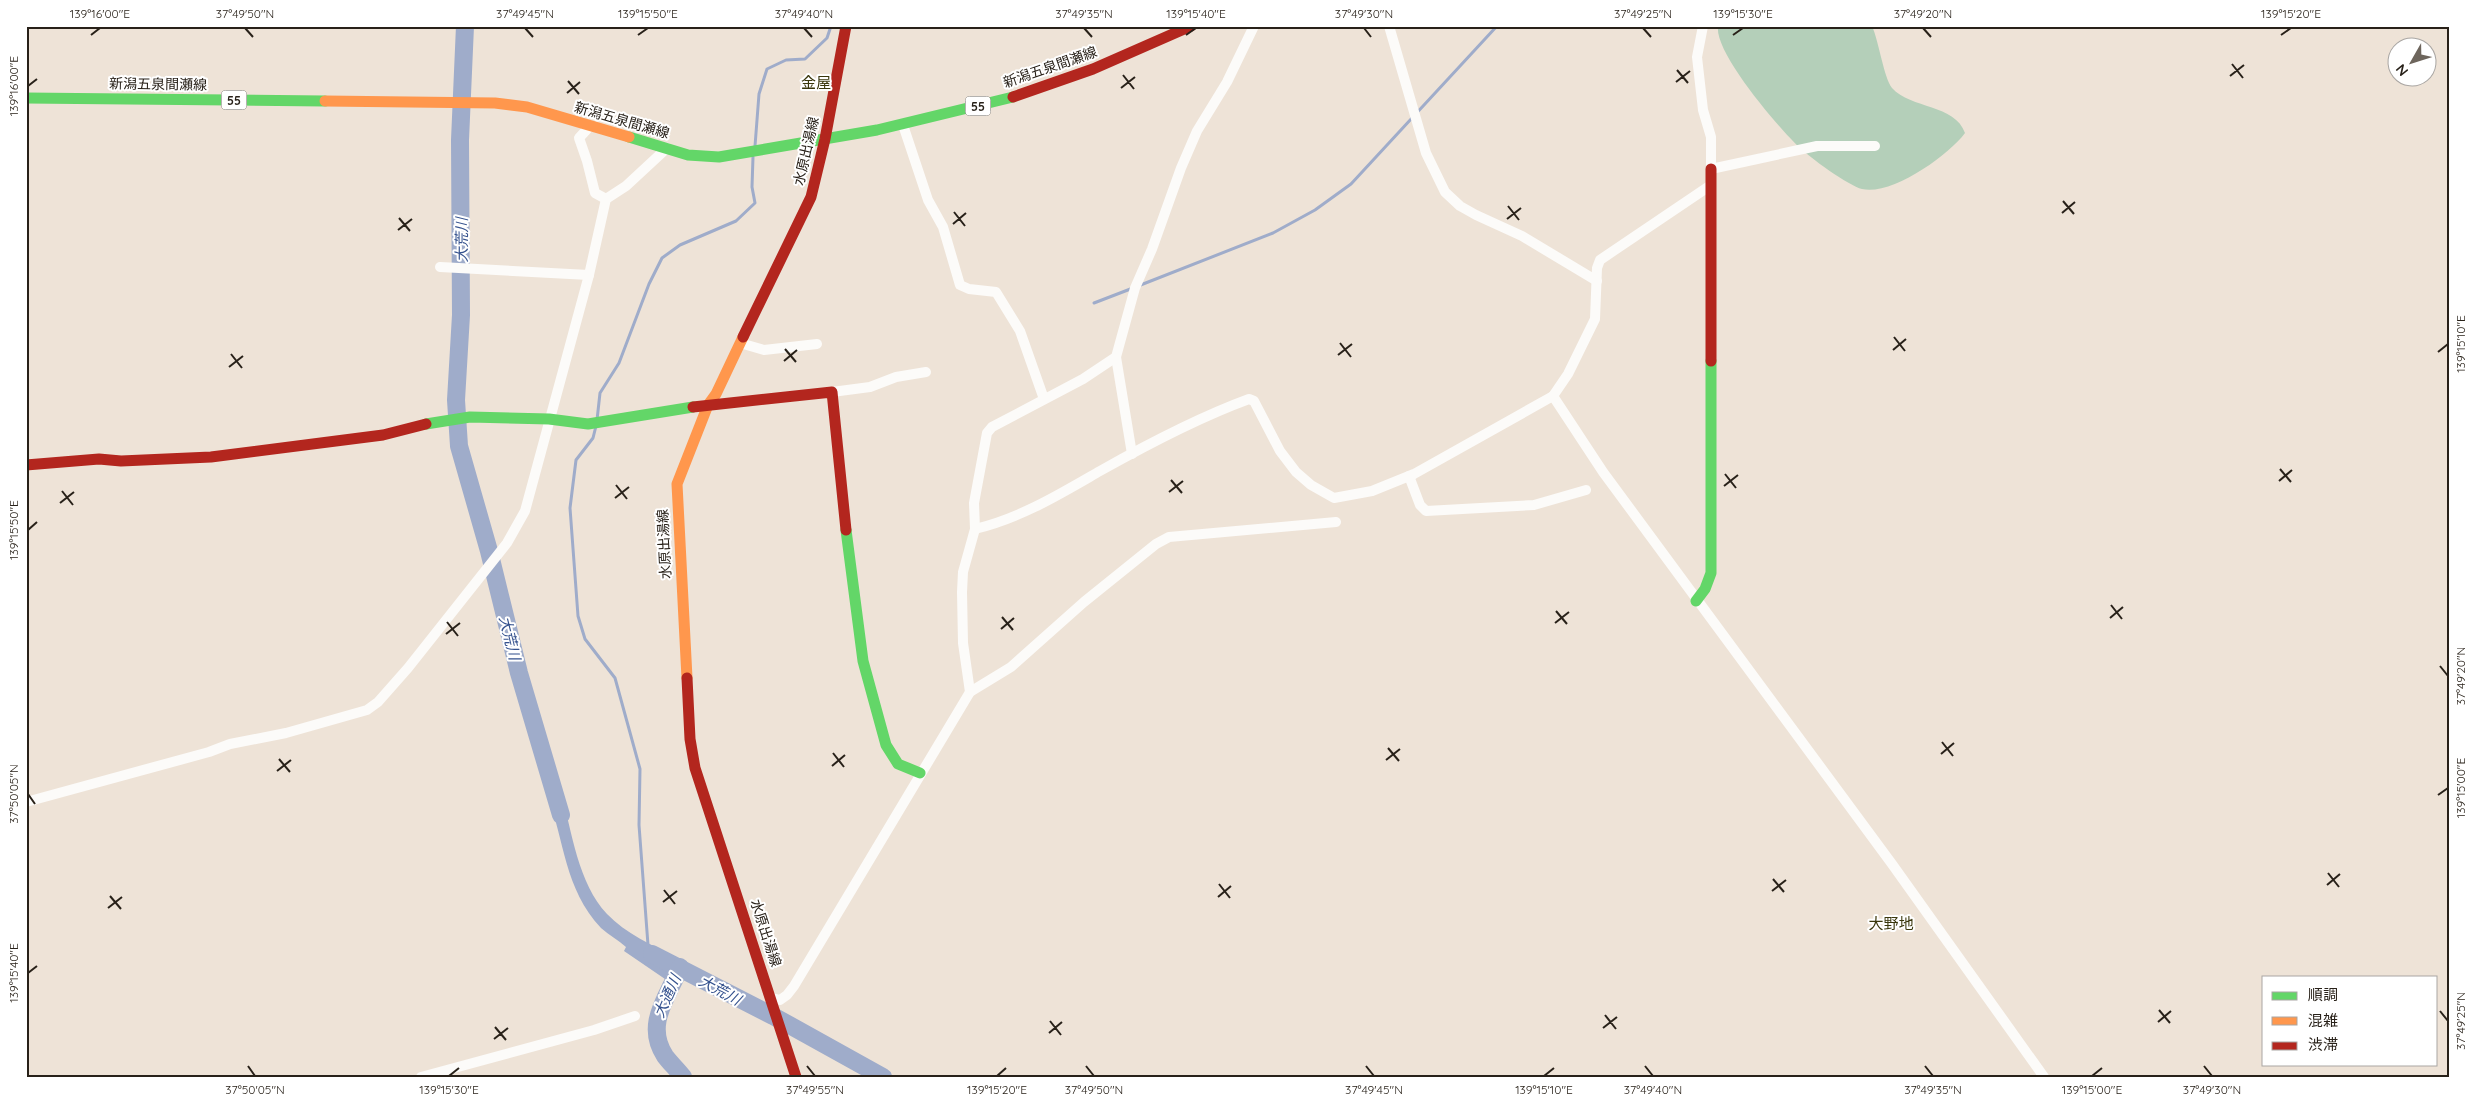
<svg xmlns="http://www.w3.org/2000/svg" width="2475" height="1103" font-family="Quicksand,'Noto Sans JP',sans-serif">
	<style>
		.forest { fill: #b4cfb9 }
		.water { fill: #9facca }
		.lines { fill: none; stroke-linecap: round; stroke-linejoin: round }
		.stream { stroke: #9facca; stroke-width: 3 }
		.river { stroke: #9facca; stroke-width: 18 }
		.street { stroke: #fcfbf9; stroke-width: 10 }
		.fast { stroke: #63d668; stroke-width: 11 }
		.slow { stroke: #ff974d; stroke-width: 11 }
		.jam { stroke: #b3261e; stroke-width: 11 }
		.ticks { fill: none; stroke: #282119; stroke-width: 2 }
		.labels { text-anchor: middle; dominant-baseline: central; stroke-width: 4; stroke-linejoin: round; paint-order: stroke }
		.shield { fill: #fff; stroke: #68645e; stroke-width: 1 }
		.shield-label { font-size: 12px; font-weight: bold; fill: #282119 }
		.street-label { font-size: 14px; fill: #282119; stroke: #fff }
		.neighbourhood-label { font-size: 15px; fill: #3a370c; stroke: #fff }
		.water-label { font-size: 15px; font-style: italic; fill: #35528e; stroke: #fff }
		.neatline { fill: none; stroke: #282119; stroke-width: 2 }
		.ticks-label { font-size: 12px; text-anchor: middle; fill: #282119 }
	</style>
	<rect width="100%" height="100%" fill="#eee3d7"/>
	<path class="forest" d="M1718,26H1872C1879,42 1884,78 1892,88C1911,109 1955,104 1965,133C1948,156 1891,196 1862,189C1849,186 1809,157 1799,147C1779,128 1714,53 1718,26Z"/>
	<path class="water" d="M561,792C572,832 578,883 607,914C625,933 653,946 676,957L665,979L624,951L626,947C618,940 609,935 601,928C564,888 565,842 547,794Z"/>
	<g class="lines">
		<g class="stream">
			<polyline points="755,146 759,94 767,69 786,60 805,59 827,38 831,26"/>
			<polyline points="1138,286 1273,233 1315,210 1351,184 1497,26"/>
			<polyline points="1094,303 1133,288"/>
			<polyline points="597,420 600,393 619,363 649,284 662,258 680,245 736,221 755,203 752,187 753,157"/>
			<polyline points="596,426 593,438 576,460 570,508 578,616 585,639 615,678 640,769 639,825 648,945"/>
		</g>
		<g class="river">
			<polyline points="465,26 460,140 461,315 456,400 459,446 489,551 519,673 561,815"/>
			<polyline points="652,954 773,1016 883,1077"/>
			<path d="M680,967C668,997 644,1024 665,1056C670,1063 677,1069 683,1077"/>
		</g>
		<g class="street">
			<polyline points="1389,26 1426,153 1445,192 1460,206 1476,215 1522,236 1597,281"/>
			<polyline points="1703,26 1697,57 1703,110 1711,137 1711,169 1817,146 1875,146"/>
			<polyline points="903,125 928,200 943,227 960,285 969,289 996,292 1020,331 1044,399"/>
			<polyline points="590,126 579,138 587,161 595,193 606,199"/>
			<polyline points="440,267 589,275"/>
			<polyline points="740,343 764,350 817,344"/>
			<polyline points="1116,357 1132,454"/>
			<polyline points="832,392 870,387 896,377 926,372"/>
			<polyline points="1553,396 1603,472 1892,864 2044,1077"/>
			<polyline points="1409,476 1420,505 1426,511 1534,505 1586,490"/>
			<path d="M975,529C1021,518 1060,494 1100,471C1148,444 1197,418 1249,399L1254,401L1280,451L1296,472L1311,485L1334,498L1372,491L1414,474L1553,396L1568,374L1595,319L1597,268L1600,260L1711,185"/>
			<polyline points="970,692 963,643 962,592 963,572 975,529 974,503 987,433 992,427 1083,379 1116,357 1135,288 1152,249 1181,168 1197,131 1227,82 1254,26"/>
			<polyline points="26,802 209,752 230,744 286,733 367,710 378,702 408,668 507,543 525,511 589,275 606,199 626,186 667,148"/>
			<polyline points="772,998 780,1000 787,995 794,986 970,692 1011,667 1084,602 1156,544 1169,537 1336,522"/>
			<polyline points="421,1077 594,1030 635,1016"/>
		</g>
		<g class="fast">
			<polyline points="26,98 325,101"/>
			<polyline points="629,137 688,155 719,157 877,130 1013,97"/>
			<polyline points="426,424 470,417 549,419 588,424 693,407"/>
			<polyline points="846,530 863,661 886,745 898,764 920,773"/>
			<polyline points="1696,601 1705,589 1711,573 1711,361"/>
		</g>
		<g class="slow">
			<polyline points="325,101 495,103 527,107 629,137"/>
			<polyline points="687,678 677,484 708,405 716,394 743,337"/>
		</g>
		<g class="jam">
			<polyline points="1013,97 1093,69 1191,26"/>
			<polyline points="1711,169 1711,361"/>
			<polyline points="743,337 811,197 825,139 846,26"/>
			<polyline points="693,407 832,392 846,530"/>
			<polyline points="26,465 99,459 121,461 211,457 383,435 426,424"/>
			<polyline points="687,678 690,739 695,768 796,1077"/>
		</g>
	</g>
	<path class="ticks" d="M245,28L253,37M525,28L533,37M804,28L812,37M1084,28L1092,37M1364,28L1371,37M1643,28L1651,37M1923,28L1931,37M91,35L100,28M638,35L648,28M1186,35L1196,28M1733,35L1743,28M2281,35L2291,28M2232,64L2243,78M1677,70L1688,83M1123,75L1134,89M2230,76L2244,65M568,81L579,94M1676,82L1690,71M28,86L37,79M1121,88L1135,77M567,93L580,82M2063,201L2074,214M1508,206L1519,220M954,212L965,226M2062,213L2075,202M399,218L410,231M1507,219L1521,208M953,224L966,213M398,230L412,219M1894,337L1905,351M1340,343L1351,357M785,349L796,362M1893,350L1906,339M2438,352L2448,344M231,354L242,368M1338,355L1352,344M784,361L797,350M229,367L243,356M2280,469L2291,482M1725,474L1736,488M1171,480L1182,493M2279,481L2292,470M616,485L627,499M1724,486L1738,475M62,491L73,505M1169,492L1183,481M615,498L629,487M60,503L74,492M28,530L37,522M2111,605L2122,619M1556,611L1567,624M1002,617L1013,630M2110,618L2123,607M447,622L458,636M1555,623L1569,612M1001,629L1014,618M446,634L460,623M2440,666L2448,676M1942,742L1953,756M1388,748L1399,761M833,753L844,767M1941,754L1954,743M279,759L290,772M1386,760L1400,749M832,766L845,755M277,771L291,760M28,794L35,804M2438,795L2448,788M2328,873L2339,887M1773,879L1784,892M1219,884L1230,898M2327,885L2340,874M664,890L675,904M1772,891L1786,880M110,896L121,909M1218,897L1231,886M663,902L677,891M108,908L122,897M28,973L37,966M2159,1010L2170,1023M2440,1011L2448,1021M1605,1015L1616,1029M1050,1021L1061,1035M2158,1022L2171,1011M495,1027L506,1040M1603,1028L1617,1017M1049,1033L1062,1022M494,1039L508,1028M248,1066L255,1076M807,1066L815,1076M1086,1066L1094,1076M1366,1066L1374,1076M1645,1066L1653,1076M1925,1066L1933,1076M2204,1066L2212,1076M449,1076L459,1068M997,1076L1006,1068M1544,1076L1554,1068M2092,1076L2102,1068"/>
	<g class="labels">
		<g class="shield">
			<rect x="221.5" y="90.5" width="25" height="19" rx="4"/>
			<rect x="965.5" y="96.5" width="25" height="19" rx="4"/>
		</g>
		<g class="shield-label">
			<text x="234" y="100">55</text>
			<text x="978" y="106">55</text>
		</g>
		<g class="street-label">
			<text transform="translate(1050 67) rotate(-19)">新潟五泉間瀬線</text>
			<text transform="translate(158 84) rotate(1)">新潟五泉間瀬線</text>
			<text transform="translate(622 120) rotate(16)">新潟五泉間瀬線</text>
			<text transform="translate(806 151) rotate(-77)">水原出湯線</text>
			<text transform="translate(664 544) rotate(-93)">水原出湯線</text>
			<text transform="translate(766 933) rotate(72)">水原出湯線</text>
		</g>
		<g class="neighbourhood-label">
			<text x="816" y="82">金屋</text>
			<text x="1891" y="923">大野地</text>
		</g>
		<g class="water-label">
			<text transform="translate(461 240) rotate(-90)">大荒川</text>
			<text transform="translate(510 638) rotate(76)">大荒川</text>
			<text transform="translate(720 990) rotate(28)">大荒川</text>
			<text transform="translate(667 996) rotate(-66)">大通川</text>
		</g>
	</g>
	<rect width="2475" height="1103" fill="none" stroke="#ffffff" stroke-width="55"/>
	<rect x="2262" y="976" width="175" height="90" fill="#ffffff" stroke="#a9a6a3"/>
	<rect x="2272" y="992" width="25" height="8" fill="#63d668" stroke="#a9a6a3"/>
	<text x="2308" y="1000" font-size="15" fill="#282119">順調</text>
	<rect x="2272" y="1017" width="25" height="8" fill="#ff974d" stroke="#a9a6a3"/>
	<text x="2308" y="1026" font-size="15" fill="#282119">混雑</text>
	<rect x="2272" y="1042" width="25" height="8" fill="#b3261e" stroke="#a9a6a3"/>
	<text x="2308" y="1050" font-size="15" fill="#282119">渋滞</text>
	<g transform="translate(2412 62) rotate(231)"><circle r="24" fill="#ffffff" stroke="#a9a6a3"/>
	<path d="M0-4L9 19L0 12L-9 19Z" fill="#6d655c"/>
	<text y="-8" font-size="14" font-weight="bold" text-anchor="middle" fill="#282119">N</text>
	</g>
	<rect x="28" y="28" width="2420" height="1048" class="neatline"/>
	<g class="ticks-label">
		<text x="100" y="18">139°16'00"E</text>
		<text x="245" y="18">37°49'50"N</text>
		<text x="525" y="18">37°49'45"N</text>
		<text x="648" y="18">139°15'50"E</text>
		<text x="804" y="18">37°49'40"N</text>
		<text x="1084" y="18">37°49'35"N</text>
		<text x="1196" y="18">139°15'40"E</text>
		<text x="1364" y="18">37°49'30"N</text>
		<text x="1643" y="18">37°49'25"N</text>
		<text x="1743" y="18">139°15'30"E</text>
		<text x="1923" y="18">37°49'20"N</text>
		<text x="2291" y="18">139°15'20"E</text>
		<text transform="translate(14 86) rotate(-90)" y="4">139°16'00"E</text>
		<text transform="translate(2461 344) rotate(-90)" y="4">139°15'10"E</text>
		<text transform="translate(14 530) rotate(-90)" y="4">139°15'50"E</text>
		<text transform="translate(2461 676) rotate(-90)" y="4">37°49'20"N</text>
		<text transform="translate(2461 788) rotate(-90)" y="4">139°15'00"E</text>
		<text transform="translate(14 794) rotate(-90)" y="4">37°50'05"N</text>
		<text transform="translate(14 973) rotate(-90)" y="4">139°15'40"E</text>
		<text transform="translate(2461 1021) rotate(-90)" y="4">37°49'25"N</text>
		<text x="255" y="1094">37°50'05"N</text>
		<text x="449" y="1094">139°15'30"E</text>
		<text x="815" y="1094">37°49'55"N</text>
		<text x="997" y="1094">139°15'20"E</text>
		<text x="1094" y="1094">37°49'50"N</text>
		<text x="1374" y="1094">37°49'45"N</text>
		<text x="1544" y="1094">139°15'10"E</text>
		<text x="1653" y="1094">37°49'40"N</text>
		<text x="1933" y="1094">37°49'35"N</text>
		<text x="2092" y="1094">139°15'00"E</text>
		<text x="2212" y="1094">37°49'30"N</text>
	</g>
</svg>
